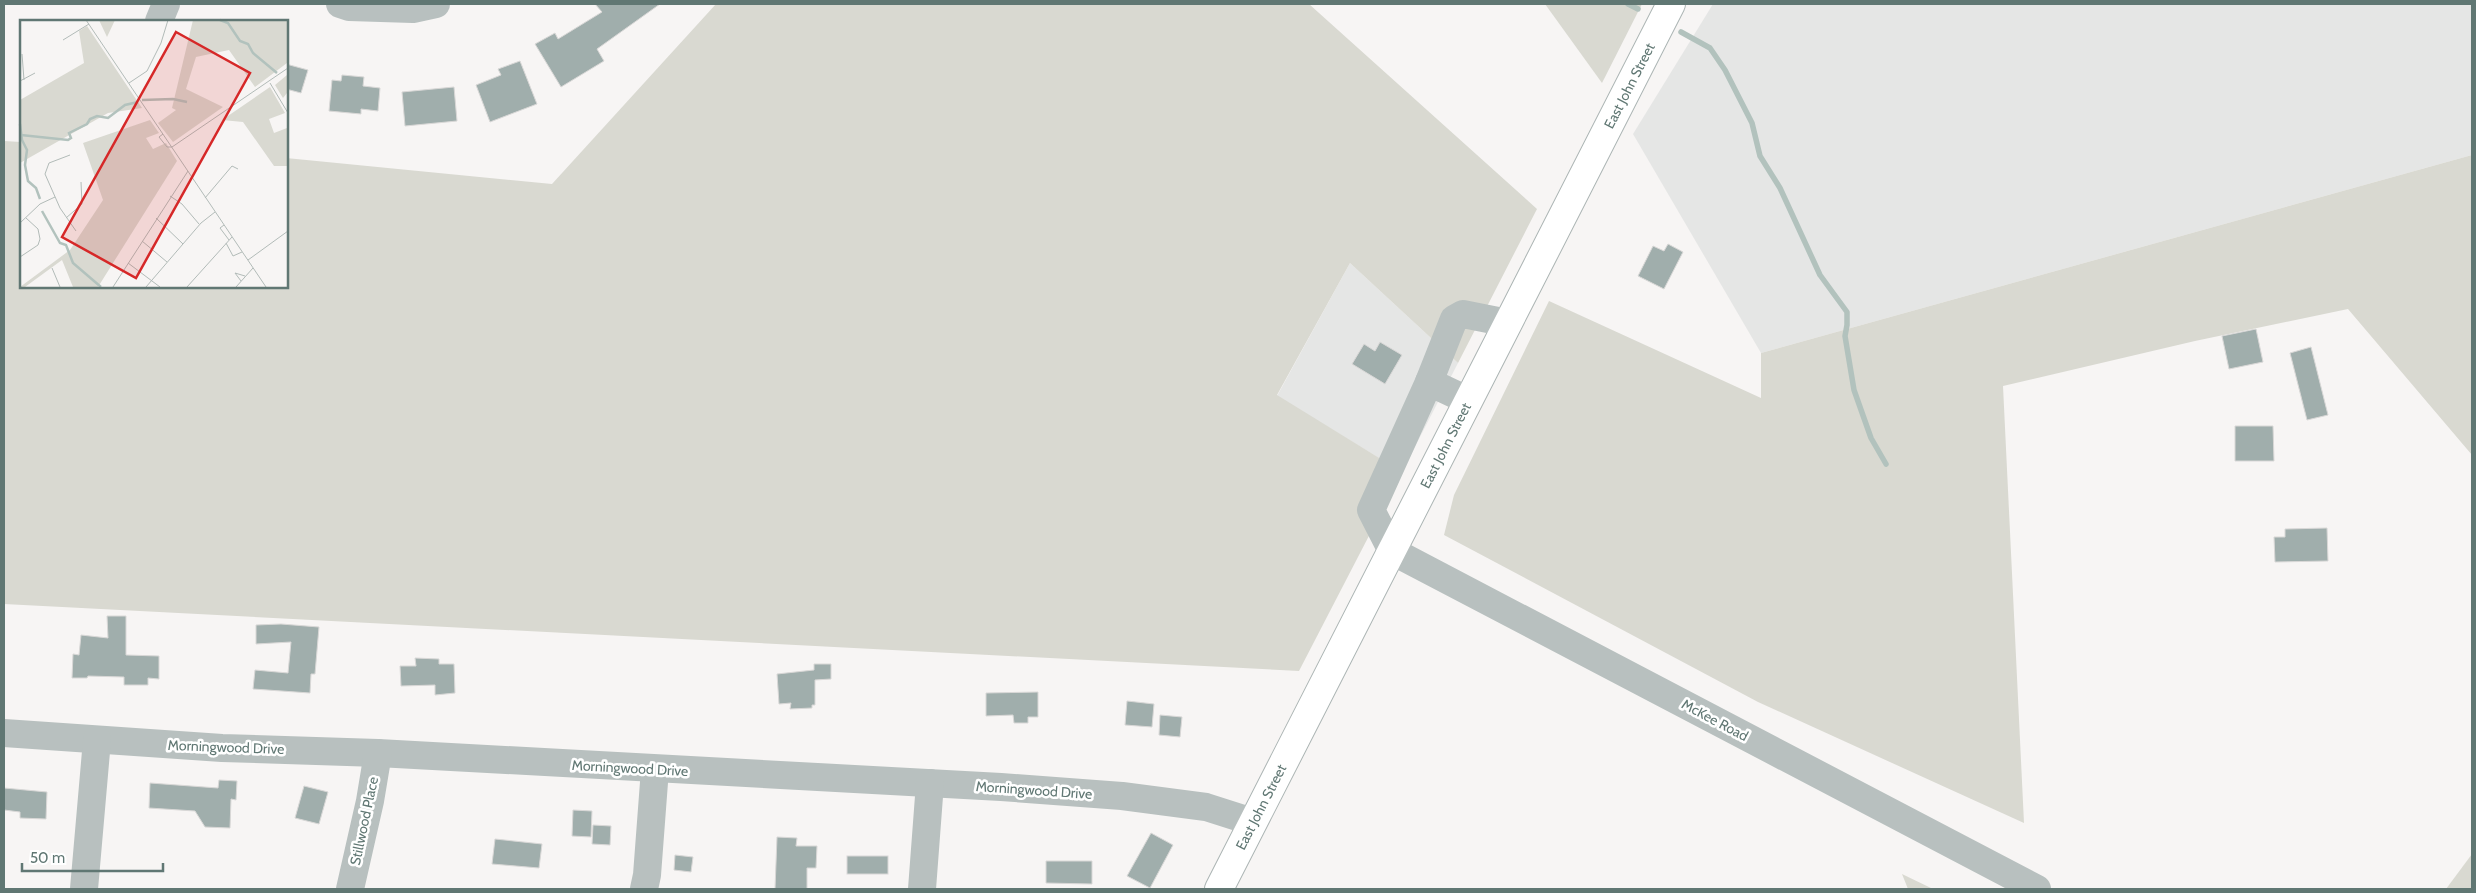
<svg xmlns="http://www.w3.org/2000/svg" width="2476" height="893" font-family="Cabin,sans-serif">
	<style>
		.built { fill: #e5e6e5 }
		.green { fill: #d9d9d1 }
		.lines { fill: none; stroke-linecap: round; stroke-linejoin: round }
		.stream { stroke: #b2c2bd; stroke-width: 5.5 }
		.building { fill: #a0aeac; stroke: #d9d8d7 }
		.major-casing { stroke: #acb5b4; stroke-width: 30 }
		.minor { stroke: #b8c0bf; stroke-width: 28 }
		.major { stroke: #fff; stroke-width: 28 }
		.labels { text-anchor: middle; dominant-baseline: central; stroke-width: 5; stroke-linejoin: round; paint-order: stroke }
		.street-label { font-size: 14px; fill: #607773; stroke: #fff }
		.inset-river { fill: none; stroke: #b2c2bd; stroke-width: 2.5 }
		.inset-road { fill: none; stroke: #b2bbb8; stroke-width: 1 }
		.view { fill: #d62828; fill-opacity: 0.15; stroke: #d62828; stroke-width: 2.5 }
		.inset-edge { fill: none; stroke: #607773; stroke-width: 2.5 }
	</style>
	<rect width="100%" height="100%" fill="#f7f5f4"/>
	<g class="built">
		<polygon points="1713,4 2472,4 2472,155 1761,353 1633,134"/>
		<polygon points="1350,263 1458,363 1402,472 1277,396"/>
	</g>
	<g class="green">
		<polygon points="716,4 1309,4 1537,209 1458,363 1350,263 1277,395 1402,472 1299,671 4,604 4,141 21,142 21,286 286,286 286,158 552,184"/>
		<polygon points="1545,4 1642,4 1602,83"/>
		<polygon points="2472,155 2472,455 2348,309 2195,341 2003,386 2024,823 1758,702 1444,535 1454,495 1549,301 1761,398 1761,353"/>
		<polygon points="2472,854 2472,889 2446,889"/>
		<polygon points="1902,874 1933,889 1908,889"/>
	</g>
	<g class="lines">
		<g class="stream">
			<polyline points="1628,4 1638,9"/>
			<polyline points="1681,32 1710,48 1725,70 1752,123 1760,156 1780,188 1820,275 1847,312 1847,325 1845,336 1854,390 1871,438 1886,464"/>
		</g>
	</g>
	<g class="building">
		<polygon points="595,4 660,4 597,49 604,61 561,87 535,44 555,33 558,39 602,12"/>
		<polygon points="520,61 537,104 490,122 476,85 501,75 498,69"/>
		<polygon points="286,64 308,70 301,93 286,89"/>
		<polygon points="342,75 364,77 363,86 380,88 378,111 361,109 361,114 329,111 332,80 341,81"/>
		<polygon points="454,87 457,121 405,126 402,92"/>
		<polygon points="1668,244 1683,252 1664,289 1638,276 1653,246 1664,251"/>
		<polygon points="2256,329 2263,362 2229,369 2222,336"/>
		<polygon points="1380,342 1402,355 1385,384 1352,364 1364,344 1375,351"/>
		<polygon points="2311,347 2328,415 2307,420 2290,353"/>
		<polygon points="2235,426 2273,426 2274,461 2235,461"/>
		<polygon points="2327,528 2328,561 2275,562 2274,537 2285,537 2285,529"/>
		<polygon points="107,616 126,616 126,655 159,656 159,679 148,678 148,685 124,685 124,677 88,676 87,678 72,678 73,654 79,655 81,635 108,638"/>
		<polygon points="281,624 319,627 315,674 311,674 310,693 253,689 255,670 288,673 291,642 256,644 256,625"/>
		<polygon points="415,658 439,659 439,664 454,664 455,693 435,695 435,685 401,686 400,666 416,666"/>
		<polygon points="814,664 831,664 831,679 815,680 815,705 812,705 812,708 790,709 791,703 779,704 777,674 814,670"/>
		<polygon points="1038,692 1038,717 1028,717 1028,723 1014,723 1013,715 986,716 986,693"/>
		<polygon points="1127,701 1154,704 1152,727 1125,725"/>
		<polygon points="1160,715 1182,717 1180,737 1159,735"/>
		<polygon points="219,780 237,781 236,800 231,799 230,828 205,827 195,811 149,808 150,783 218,788"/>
		<polygon points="304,786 328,792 319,824 295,818"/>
		<polygon points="4,788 47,792 46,819 20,818 20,812 4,810"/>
		<polygon points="573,810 592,811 591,837 572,836"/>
		<polygon points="593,825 611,826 610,845 592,844"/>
		<polygon points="1151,833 1173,845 1150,888 1127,876"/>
		<polygon points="777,837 797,838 796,846 817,846 816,868 807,868 807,889 775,889"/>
		<polygon points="495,839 542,844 539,868 492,864"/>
		<polygon points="675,855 693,857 691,872 674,870"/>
		<rect x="847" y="856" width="41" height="18"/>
		<polygon points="1046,861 1092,861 1092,884 1046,883"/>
	</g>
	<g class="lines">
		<defs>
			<g id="major">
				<path id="s1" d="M1219,889L1671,4"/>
			</g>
		</defs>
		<use href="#major" class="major-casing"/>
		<g class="minor">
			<polyline points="340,4 349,7 413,9 436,4"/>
			<polyline points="159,21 166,4"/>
			<polyline points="1429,382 1454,319 1463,314 1508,323"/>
			<polyline points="1467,400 1429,382 1371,510 1392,551 2037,889"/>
			<polyline points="4,733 222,748 378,753 1001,787 1122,796 1206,807 1253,822"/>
			<polyline points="84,889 97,740"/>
			<polyline points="350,889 370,801 378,753"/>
			<polyline points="644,889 647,875 655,769"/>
			<polyline points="922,889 930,783"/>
		</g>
		<use href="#major" class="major"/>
	</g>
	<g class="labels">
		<g class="street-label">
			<text stroke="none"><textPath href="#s1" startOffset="902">East John Street</textPath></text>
			<text stroke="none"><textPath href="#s1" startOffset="498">East John Street</textPath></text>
			<text transform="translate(1715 720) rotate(28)">McKee Road</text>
			<text transform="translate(226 747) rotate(2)">Morningwood Drive</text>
			<text transform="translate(630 768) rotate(3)">Morningwood Drive</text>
			<text transform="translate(1034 790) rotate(4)">Morningwood Drive</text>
			<text stroke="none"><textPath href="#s1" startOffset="92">East John Street</textPath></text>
			<text transform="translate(364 821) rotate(-78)">Stillwood Place</text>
		</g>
	</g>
	<g transform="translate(20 20)">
		<rect width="268" height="268" fill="#f7f5f4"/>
		<path d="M79,0H95L87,17ZM173,0H267V43L235,67L209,30L176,37L166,69L203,87L153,122L138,103L156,90L152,88ZM67,6L122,88L88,93L0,143V80L64,43L59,11ZM267,55V73L263,78L255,65ZM250,67L265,93L249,99L254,113L267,108V146H254L223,102L202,100ZM130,100L139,113L126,118L133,129L146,123L157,141L78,267H53L42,240L5,267H0L50,230L83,180L63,123Z" fill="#d9d9d1"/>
		<path class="inset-river" d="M200,0L208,3L220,21L228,24L233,33L257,53M122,80L153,79L167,82M0,104L2,120L7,130L5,145L8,161L16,168L20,179M1,115L48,120L51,118L49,113L67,104L70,99L77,96L88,98L105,85L118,82M22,191L40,223L46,225L53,243L81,267"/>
		<path class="inset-road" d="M66,0L246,267M43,20L69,4M2,34L4,60M0,61L15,53M109,63L127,51L141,23L148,0M250,63L268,93M143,114L139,117L147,127H152L268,48M50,135L29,143L25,154L40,188L56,211M150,176L162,184L179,204M185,178L212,146L218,149M46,198L62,184L61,162M136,198L163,224M0,203L20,184L35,177M204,205L200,208L209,220M122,221L147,242M206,223L213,236L222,232M0,237L18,225L20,219L18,209L6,198M228,240L268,211M108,243L140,267M32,248L40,267M221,261L215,253L225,256M93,267L168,151M126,267L181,203L195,192M167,267L212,217M216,267L233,248"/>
		<path class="view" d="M156,12L230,53L116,258L42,217Z"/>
		<rect width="268" height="268" class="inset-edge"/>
	</g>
	<rect width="2476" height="893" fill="none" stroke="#607773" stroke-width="10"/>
	<path d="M22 863v8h141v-8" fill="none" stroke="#607773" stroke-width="2.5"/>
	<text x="30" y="863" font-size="15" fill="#607773" stroke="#ffffff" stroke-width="4" paint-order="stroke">50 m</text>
</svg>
